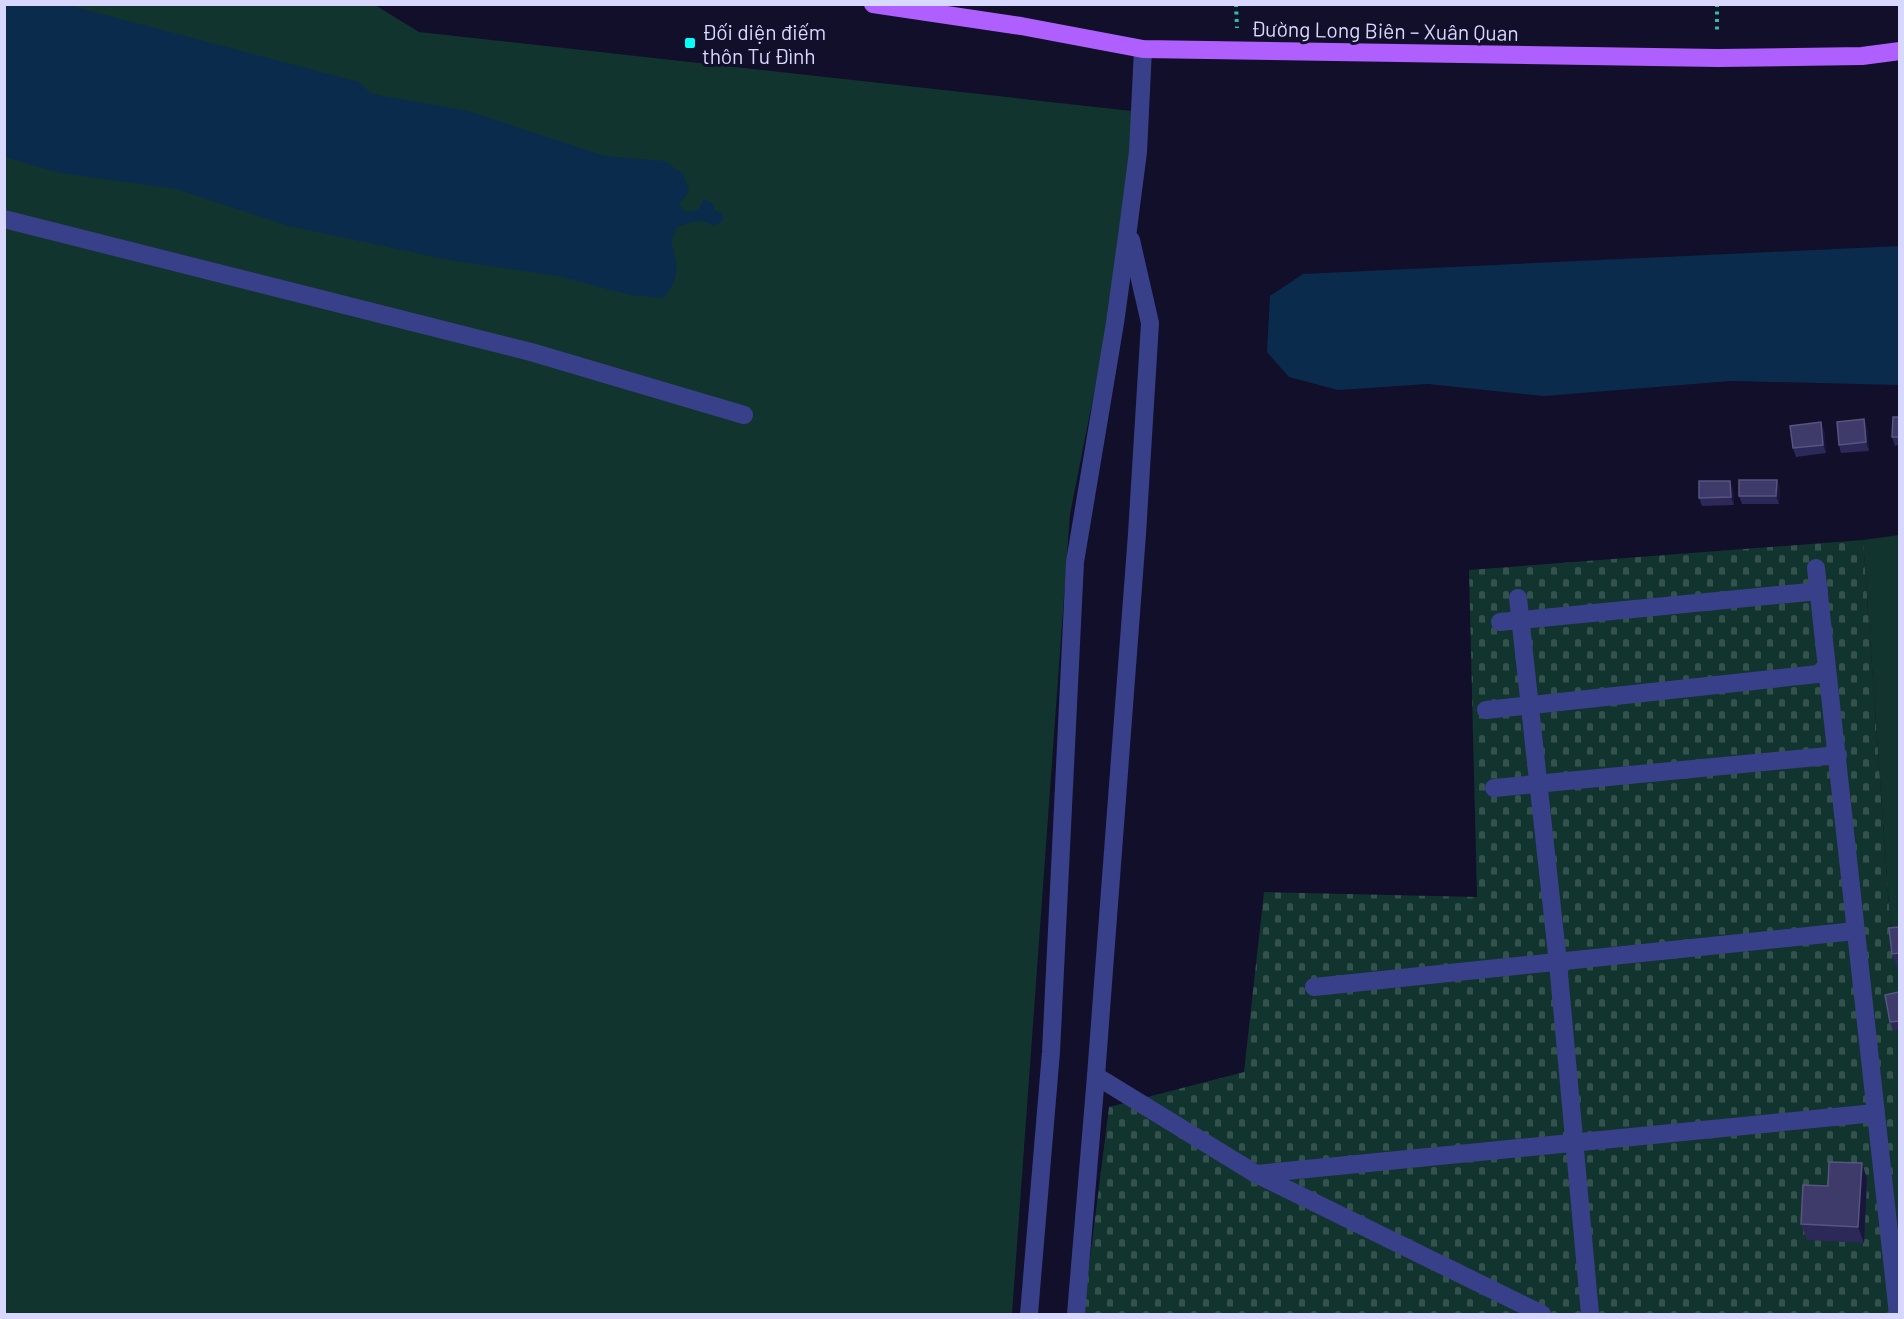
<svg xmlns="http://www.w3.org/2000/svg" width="1904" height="1319" font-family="Barlow,sans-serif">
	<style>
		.green { fill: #12342f }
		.cemetery { fill: url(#cemetery-stones) }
		.water { fill: #0b2b4d }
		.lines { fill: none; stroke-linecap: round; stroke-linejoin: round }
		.path { stroke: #2cbfa4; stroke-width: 4; stroke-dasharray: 3 4.5; stroke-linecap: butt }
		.minor { stroke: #39408a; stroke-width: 18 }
		.major { stroke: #b05fff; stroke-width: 18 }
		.wall { fill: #2c2858 }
		.shaded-wall { fill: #19163e }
		.building { fill: #3e3b6a; stroke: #565481; stroke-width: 1.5 }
		.poi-dot { fill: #04fff9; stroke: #110f2a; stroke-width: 2 }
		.labels { text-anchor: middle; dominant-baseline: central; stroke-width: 6; stroke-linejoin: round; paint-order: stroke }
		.street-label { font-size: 21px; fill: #d8d8ff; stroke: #110f2a }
		.poi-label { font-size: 21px; fill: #d8d8ff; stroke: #110f2a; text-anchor: start }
	</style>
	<defs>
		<pattern id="cemetery-stones" width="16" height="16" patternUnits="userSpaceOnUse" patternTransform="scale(1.5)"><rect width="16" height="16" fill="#12342f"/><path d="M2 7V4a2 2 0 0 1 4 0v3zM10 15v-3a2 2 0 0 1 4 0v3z" fill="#34514e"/></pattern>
	</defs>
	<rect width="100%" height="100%" fill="#110f2a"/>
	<g class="green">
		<polygon points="5,5 375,5 419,32 1141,112 1137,177 1070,514 1012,1314 5,1314"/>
		<polygon points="1899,535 1899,1047 1863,540"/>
	</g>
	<polygon class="cemetery" points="1863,540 1899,1047 1899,1314 1083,1314 1109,1107 1244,1072 1264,892 1477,897 1469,570"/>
	<g class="water">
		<path d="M4,5H68L359,82L372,94L468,111L605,156L665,161L683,174L689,191L679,205L685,212L698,210L704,199L713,203L714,210L723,214V221L713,226C701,217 690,223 677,227L671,241C678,267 681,274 664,298L630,295L558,276L454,261L289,226L176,189L60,173L5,157Z"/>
		<polygon points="1899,246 1899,385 1731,381 1544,396 1428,384 1338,390 1289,377 1267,352 1270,296 1303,274"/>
	</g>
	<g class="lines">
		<g class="path">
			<polyline points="1236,4 1237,28"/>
			<polyline points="1717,4 1717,33"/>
		</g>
		<g class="minor">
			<polyline points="4,219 531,352 744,415"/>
			<polyline points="1816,568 1898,1314"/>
			<polyline points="1518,598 1558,963 1590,1314"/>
			<polyline points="1500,622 1819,591"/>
			<polyline points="1486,710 1827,673"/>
			<polyline points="1494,788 1838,755"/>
			<polyline points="1314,987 1855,931"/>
			<polyline points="1096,1076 1256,1174 1542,1314"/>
			<polyline points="1256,1174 1875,1113"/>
			<polyline points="1029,1314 1051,1052 1075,562 1115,323 1128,229 1138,152 1143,49"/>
			<polyline points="1076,1314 1096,1076 1137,534 1150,323 1131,240"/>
		</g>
		<polyline class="major" points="873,4 1021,26 1143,49 1718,58 1862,56 1900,51"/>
	</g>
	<g class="wall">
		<polygon points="1899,417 1899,445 1895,446 1892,437"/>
		<polygon points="1864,419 1867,427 1869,451 1841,453 1839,445"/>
		<polygon points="1824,430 1826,453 1796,457 1793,448"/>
		<polygon points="1777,480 1780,488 1779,504 1742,504 1739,496"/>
		<polygon points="1733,489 1734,505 1702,506 1699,498"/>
		<polygon points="1899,927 1899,969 1898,970 1892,954"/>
		<polygon points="1899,992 1899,1029 1893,1031 1890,1022"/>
		<polygon points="1862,1163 1867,1179 1864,1243 1807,1240 1801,1224 1828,1186"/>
	</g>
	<g class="shaded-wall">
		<polygon points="1864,419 1867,427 1869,451 1866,442"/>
		<polygon points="1821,422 1824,430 1826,453 1823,445"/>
		<polygon points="1777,480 1780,488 1779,504 1776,496"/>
		<polygon points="1730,481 1733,489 1734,505 1731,497"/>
		<polygon points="1862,1163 1867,1179 1864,1243 1858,1227"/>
	</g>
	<g class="building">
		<polygon points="1893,417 1899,417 1899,437 1892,437"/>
		<polygon points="1864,419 1866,442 1839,445 1837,422"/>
		<polygon points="1821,422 1823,445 1793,448 1790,426"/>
		<polygon points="1739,480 1777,480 1776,496 1739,496"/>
		<polygon points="1699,481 1730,481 1731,497 1699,498"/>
		<polygon points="1899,927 1899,953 1892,954 1889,928"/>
		<polygon points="1899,992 1899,1021 1890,1022 1885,995"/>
		<polygon points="1829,1162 1862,1163 1858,1227 1801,1224 1803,1185 1828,1186"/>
	</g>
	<rect class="poi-dot" x="684" y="37" width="12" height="12" rx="3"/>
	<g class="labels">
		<g class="street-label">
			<text transform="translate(1385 30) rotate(1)">Đường Long Biên – Xuân Quan</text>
		</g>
		<g class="poi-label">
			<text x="702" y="31">Đối diện điếm<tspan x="702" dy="24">thôn Tư Đình</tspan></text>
		</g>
	</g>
	<rect width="1904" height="1319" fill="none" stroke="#d8d8ff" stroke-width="12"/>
</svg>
